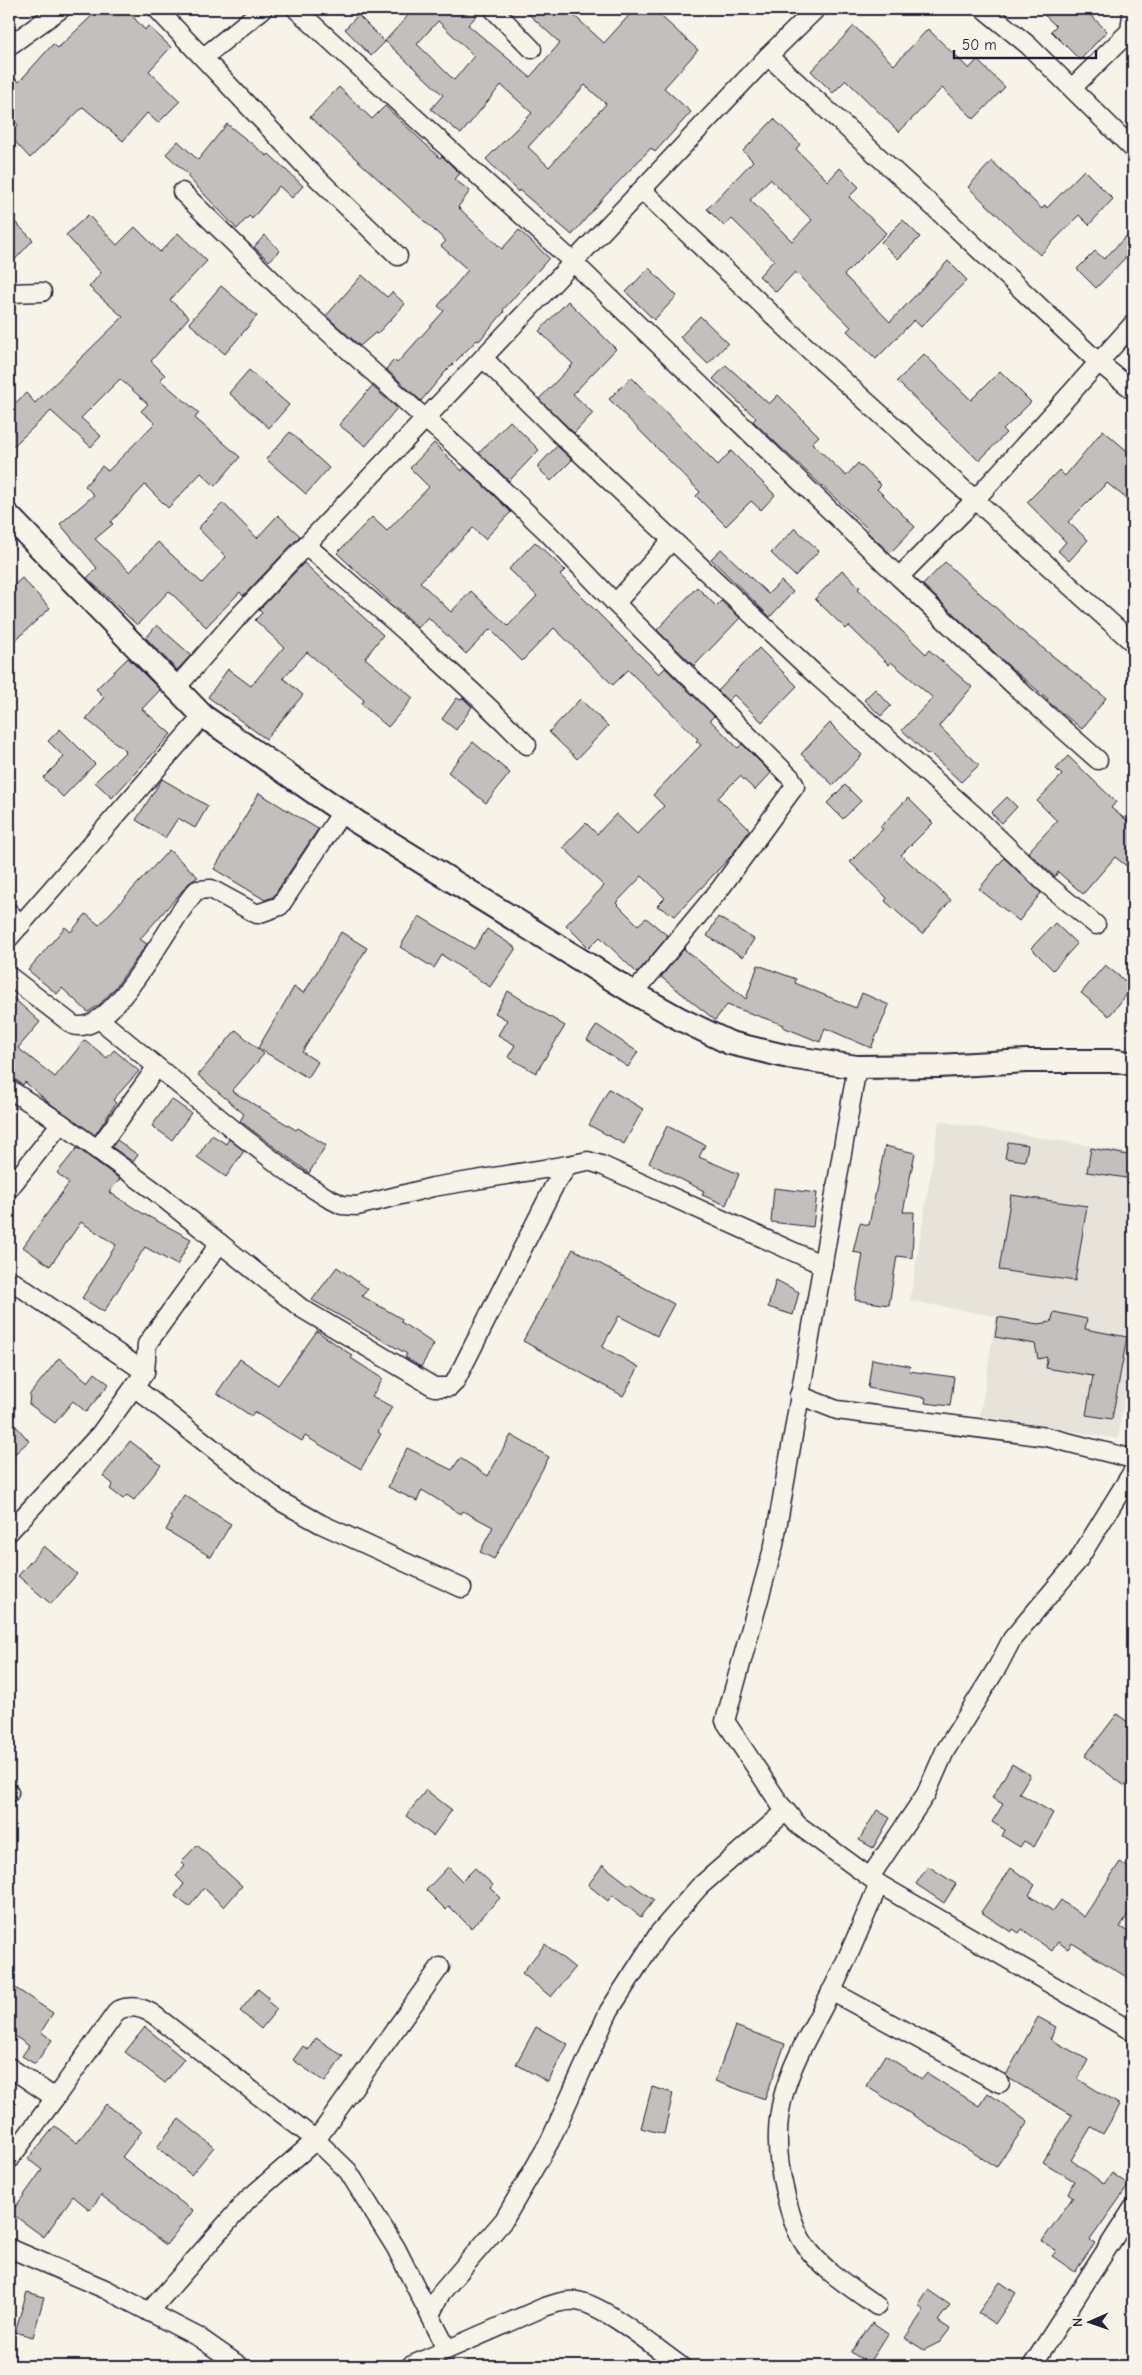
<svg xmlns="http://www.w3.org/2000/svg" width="1142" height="2375" font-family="'Comic Neue',sans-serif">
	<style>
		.built { fill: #e7e3db }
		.building { fill: #c2bfbd; stroke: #22223b; fill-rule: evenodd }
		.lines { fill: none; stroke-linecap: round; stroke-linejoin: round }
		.minor-casing { stroke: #22223b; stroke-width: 21 }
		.tertiary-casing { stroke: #22223b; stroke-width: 26 }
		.minor { stroke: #f7f3e8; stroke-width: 18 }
		.tertiary { stroke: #f7f3e8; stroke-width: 22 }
	</style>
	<rect width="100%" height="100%" fill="#f7f3e8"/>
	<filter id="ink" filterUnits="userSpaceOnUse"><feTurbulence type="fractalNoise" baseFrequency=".02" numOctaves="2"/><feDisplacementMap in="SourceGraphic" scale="10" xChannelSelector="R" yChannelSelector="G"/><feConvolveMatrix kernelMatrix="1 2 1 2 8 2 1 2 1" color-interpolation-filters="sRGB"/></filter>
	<g filter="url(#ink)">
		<polygon class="built" points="939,1121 1133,1153 1133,1341 1118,1439 980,1416 996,1316 910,1301"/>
		<g class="building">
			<polygon points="99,9 126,9 145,30 148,26 171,47 149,71 180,101 158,123 147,113 123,141 83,107 30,158 9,135 18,125 9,116 9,72 19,82 53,44 58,48"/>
			<path d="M414,9H483L468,25L530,77L560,43L523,9H567L604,43L635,9H653L698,50L664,88L691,112L655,152L651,148L604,197L572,235L519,190L518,192L486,159L532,113L501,85L461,134L431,109L443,95L385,41ZM438,21L474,56L454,80L417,44ZM585,85L606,104L549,167L528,147Z"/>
			<polygon points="1038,9 1084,9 1107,31 1080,60 1051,31 1056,26"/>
			<polygon points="358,15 385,42 371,56 345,29"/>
			<polygon points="854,26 894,65 928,29 969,69 977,60 1005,87 974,119 942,88 899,132 846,80 833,93 811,71"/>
			<polygon points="339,87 372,119 385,106 440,158 442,156 460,174 454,179 470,191 458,207 502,249 519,230 549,258 503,310 504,312 479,341 477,340 446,371 421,401 386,369 394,360 397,363 444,311 438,306 468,270 441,246 446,241 310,117"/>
			<path d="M774,119L800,144L796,149L828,181L840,168L859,187L849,197L886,233L844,275L890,322L948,261L967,280L921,327L914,320L876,359L847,331L851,327L795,272L776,292L759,276L774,260L732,219L724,226L707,209L753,161L743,151ZM770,179L812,220L792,241L750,200Z"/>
			<polygon points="227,124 267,156 269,154 303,186 292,198 279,186 252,219 249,216 237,229 187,176 189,175 166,154 178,141 198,160"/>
			<polygon points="992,161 1042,209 1045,205 1047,208 1084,170 1113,199 1089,225 1079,215 1040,255 968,187"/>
			<polygon points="88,215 117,245 135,227 160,252 178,233 207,261 170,300 189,317 151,361 165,375 160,380 199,413 195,418 240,457 215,486 201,473 168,508 145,485 111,522 113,524 95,539 130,572 158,542 202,583 226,557 198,528 223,503 257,538 278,515 300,536 243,596 240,592 206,627 169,591 137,625 87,578 97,568 60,524 94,495 85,486 102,466 108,471 155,423 141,411 148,404 120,379 81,418 101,436 91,447 51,411 9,450 9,409 26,393 35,403 123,317 89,287 101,273 66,235"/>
			<polygon points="9,216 33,240 9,266"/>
			<polygon points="903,220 920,237 898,259 881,242"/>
			<polygon points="1133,229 1133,250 1096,288 1077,269 1095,251 1104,259"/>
			<polygon points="265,235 280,251 269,261 254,247"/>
			<polygon points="649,268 677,296 654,320 626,292"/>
			<polygon points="362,275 387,297 392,292 405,304 377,334 375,333 360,346 326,316"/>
			<polygon points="221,286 257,316 225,354 189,323"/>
			<polygon points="568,301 616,349 573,394 593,413 574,433 539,399 573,364 539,331"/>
			<polygon points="700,316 728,343 708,364 680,337"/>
			<polygon points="924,354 971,400 1000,371 1031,402 1003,430 1006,433 979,461 897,381"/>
			<polygon points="726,365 769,404 778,395 819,436 812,443 846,476 858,463 881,485 877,489 915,527 890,553 866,531 868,529 775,442 753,421 756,418 713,379"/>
			<polygon points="249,370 289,405 269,428 229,393"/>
			<polygon points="631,377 718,465 731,451 775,495 761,510 751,501 726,526 696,496 700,492 609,399"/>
			<polygon points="372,386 397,408 366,446 339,425"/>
			<polygon points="510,421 539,450 509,481 479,453"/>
			<polygon points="1103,430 1133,456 1133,504 1107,483 1068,522 1088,540 1069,561 1058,551 1066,542 1027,502 1059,470 1065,476"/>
			<polygon points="290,432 329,468 306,494 266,459"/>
			<polygon points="434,443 462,471 464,468 471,474 511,512 485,539 473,528 420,582 451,612 471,591 508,626 537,596 509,569 535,542 565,570 560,575 659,674 665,668 714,716 710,720 738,748 742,744 771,773 755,790 740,776 718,798 750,830 731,856 675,916 657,906 665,898 642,876 616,903 638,925 646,918 668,936 637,973 600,937 589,948 566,925 604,886 563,847 586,823 597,834 616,814 637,834 664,806 653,795 701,745 696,741 698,739 628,670 613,685 554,628 522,661 490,629 466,654 428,617 418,628 337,553 372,517 387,531 429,487 410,468"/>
			<polygon points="557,446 572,460 551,481 537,467"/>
			<polygon points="795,528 819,551 795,576 771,553"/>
			<polygon points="721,549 768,594 781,581 793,592 770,617 711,559"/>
			<polygon points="945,562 1025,634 1106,698 1082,729 1047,701 1048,699 1012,669 923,585"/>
			<polygon points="304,563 383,635 365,658 413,698 388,727 361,704 364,700 307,652 283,678 303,695 266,739 208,697 228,669 251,686 284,647 255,620 262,613 259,610"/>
			<polygon points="842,570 860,587 858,589 926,654 929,650 972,687 939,726 979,765 961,782 930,753 928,755 902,730 933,698 891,662 889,665 849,626 846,629 815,599"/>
			<polygon points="22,578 50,608 9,646 9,590"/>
			<polygon points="697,587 716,606 721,601 740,618 694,666 657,630"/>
			<polygon points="157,625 191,655 177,670 146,638"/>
			<polygon points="759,648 797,686 762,722 734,695 728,701 718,691"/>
			<polygon points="128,658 160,690 142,709 171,734 112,798 95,782 126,751 86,719 104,697 96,689"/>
			<polygon points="875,689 891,706 881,716 864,700"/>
			<polygon points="457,698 460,700 463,698 472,707 456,730 442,719"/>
			<polygon points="580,699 608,726 577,759 549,732"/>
			<polygon points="830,723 862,755 833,785 801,754"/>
			<polygon points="60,729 95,764 63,797 43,778 64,757 48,741"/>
			<polygon points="473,742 510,773 486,803 448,772"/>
			<polygon points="1068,756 1116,802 1111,808 1133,825 1133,871 1115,857 1083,894 1058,872 1055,877 1028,852 1057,821 1037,801 1062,775 1056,769"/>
			<polygon points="162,779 208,806 195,828 178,818 165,838 136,820"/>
			<polygon points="845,785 861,801 843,819 827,803"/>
			<polygon points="259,793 318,829 273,897 265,900 214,869"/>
			<polygon points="1007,797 1017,807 1002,823 991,813"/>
			<polygon points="908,798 933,823 901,855 951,900 922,934 885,901 887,898 850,862 883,829 880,827"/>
			<polygon points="169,850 198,877 189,883 140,939 147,944 115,988 99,1005 88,1012 62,988 57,994 28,970 65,927 71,932 86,914 99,925"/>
			<polygon points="1004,858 1041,893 1019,921 979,889"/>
			<polygon points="419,916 474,949 487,929 516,948 490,987 442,955 434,968 400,947"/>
			<polygon points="718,917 754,939 743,957 707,936"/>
			<polygon points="1055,923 1077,944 1053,970 1031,948"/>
			<polygon points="341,932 367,948 302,1052 318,1062 308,1078 258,1048 294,987 304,993"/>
			<polygon points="684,949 746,999 758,965 796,979 795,983 856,1008 862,993 889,1005 871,1048 825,1028 820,1042 783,1027 784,1025 727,1005 715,1020 661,977"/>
			<polygon points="1105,965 1133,987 1109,1016 1081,993"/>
			<polygon points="508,991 565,1026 536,1073 508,1057 515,1045 498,1035 507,1020 495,1013"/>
			<polygon points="9,994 40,1022 18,1048 55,1077 85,1040 107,1058 114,1050 139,1071 113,1100 116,1103 95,1135 48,1102 25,1082 23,1085 9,1075"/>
			<polygon points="597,1025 638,1052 628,1067 587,1040"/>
			<polygon points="236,1030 264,1054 232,1091 296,1130 298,1128 326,1145 309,1173 240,1121 244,1114 198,1075"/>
			<polygon points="609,1089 643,1109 624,1144 589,1125"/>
			<polygon points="171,1099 191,1113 172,1140 152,1126"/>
			<polygon points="667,1126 705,1145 699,1157 739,1174 726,1205 702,1195 704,1191 649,1163"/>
			<polygon points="212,1135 226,1144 229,1139 244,1151 226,1177 197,1157"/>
			<polygon points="117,1140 138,1155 133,1162 112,1147"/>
			<polygon points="1008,1142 1028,1145 1025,1161 1005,1158"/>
			<polygon points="885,1146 915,1153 903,1212 914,1212 912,1258 897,1256 889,1305 855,1300 863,1254 853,1252 860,1223 869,1225"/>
			<polygon points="77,1148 120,1179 109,1192 142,1213 191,1239 177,1265 145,1247 104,1312 82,1298 116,1245 81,1222 50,1266 23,1247 69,1183 57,1173"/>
			<polygon points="1091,1148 1133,1156 1133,1179 1087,1172"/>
			<polygon points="774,1188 817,1193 813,1227 771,1222"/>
			<polygon points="1011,1195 1087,1206 1075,1281 999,1270"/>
			<polygon points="573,1249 674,1304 657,1336 619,1316 602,1347 639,1367 623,1396 523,1341"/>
			<polygon points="337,1267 368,1289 362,1296 402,1319 401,1322 434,1344 421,1367 405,1357 407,1354 312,1300"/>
			<polygon points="776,1280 799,1292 793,1315 768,1307"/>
			<polygon points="1054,1312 1087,1319 1085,1329 1127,1337 1112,1419 1086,1415 1093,1376 1046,1368 1047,1357 1038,1359 1035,1344 995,1337 998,1317 1038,1324 1051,1322"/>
			<polygon points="317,1331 353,1356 351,1358 383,1379 372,1396 392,1407 378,1432 381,1434 361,1469 305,1436 302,1441 254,1412 251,1416 217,1393 240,1359 278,1385"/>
			<polygon points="59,1358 88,1382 95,1373 109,1384 86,1412 73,1401 55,1423 29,1404 30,1394"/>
			<polygon points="872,1359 910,1366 909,1371 954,1377 950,1406 925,1403 926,1398 868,1388"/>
			<polygon points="9,1418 29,1441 9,1459"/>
			<polygon points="511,1435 549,1457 494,1559 480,1552 493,1527 463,1511 461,1514 422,1490 417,1501 388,1487 407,1448 452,1470 460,1458 488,1476"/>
			<polygon points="130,1441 161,1465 134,1500 127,1495 123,1499 110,1489 113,1484 103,1476"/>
			<polygon points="184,1495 231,1524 211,1557 166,1530 172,1519 170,1517"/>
			<polygon points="44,1546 77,1574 51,1604 18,1576"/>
			<polygon points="1117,1714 1133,1726 1133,1775 1125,1786 1085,1756"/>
			<polygon points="1012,1764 1030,1775 1019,1793 1053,1813 1034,1847 1024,1841 1020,1847 1002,1836 1005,1830 992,1822 1003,1804 992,1798"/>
			<polygon points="426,1790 452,1810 433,1836 406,1816"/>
			<polygon points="877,1810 890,1818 873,1848 859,1840"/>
			<polygon points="197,1845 242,1886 224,1907 204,1888 189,1907 175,1896 184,1884 176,1876 185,1866 181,1862"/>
			<polygon points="1120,1862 1133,1871 1133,1906 1120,1927 1133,1935 1133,1981 1072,1943 1068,1949 1058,1942 1052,1951 1022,1929 1019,1933 1013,1929 1011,1932 981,1912 1011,1868 1035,1885 1029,1895 1053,1911 1061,1900 1084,1917"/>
			<polygon points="603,1865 629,1885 630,1883 654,1900 641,1917 612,1895 608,1901 588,1885"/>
			<polygon points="928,1866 956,1884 944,1903 916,1884"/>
			<polygon points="448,1867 462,1881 475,1868 493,1885 490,1888 500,1898 471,1928 449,1906 446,1910 426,1890"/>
			<polygon points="545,1944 575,1968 551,1997 522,1973"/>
			<polygon points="14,1987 53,2013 41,2032 52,2040 35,2064 22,2056 29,2046 9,2032 9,1996"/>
			<polygon points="258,1989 269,1998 267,2001 277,2009 261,2029 240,2011"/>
			<polygon points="1038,2017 1056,2027 1050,2039 1088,2060 1078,2079 1120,2105 1103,2134 1091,2127 1071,2160 1104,2184 1112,2173 1129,2185 1090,2240 1095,2243 1075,2272 1052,2256 1056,2251 1042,2241 1073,2197 1068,2193 1074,2181 1043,2162 1072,2115 1010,2079 1006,2075"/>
			<polygon points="735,2026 785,2044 765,2099 715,2081"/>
			<polygon points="145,2027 184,2059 165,2083 125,2052"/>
			<polygon points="536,2027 568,2044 548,2082 516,2064"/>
			<polygon points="316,2038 343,2056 325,2082 293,2060 303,2046 308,2050"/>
			<polygon points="885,2055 922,2079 927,2073 979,2106 988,2093 1028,2122 996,2167 866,2086"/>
			<polygon points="652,2087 673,2093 664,2134 641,2128"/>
			<polygon points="106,2104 142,2131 122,2157 193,2211 166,2245 101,2195 90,2210 73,2196 44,2237 11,2213 42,2170 28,2159 55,2126 77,2143"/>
			<polygon points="179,2119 214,2147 191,2175 157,2147"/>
			<polygon points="1000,2282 1016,2293 995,2324 978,2313"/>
			<polygon points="928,2290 950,2305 938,2321 950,2329 940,2342 924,2350 905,2338 924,2310 918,2305"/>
			<polygon points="27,2292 44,2297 33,2337 15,2332"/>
			<polygon points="872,2323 888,2334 868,2364 851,2352"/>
		</g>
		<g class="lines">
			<defs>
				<g id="minor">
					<polyline points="157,9 306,167 398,256"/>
					<polyline points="296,9 573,262 899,577 974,501 1133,324"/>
					<polyline points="493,9 532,49"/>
					<polyline points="984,9 1028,45 1133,149"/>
					<polyline points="9,46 61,9"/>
					<polyline points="768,56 938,211 1098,362 1133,390"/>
					<polyline points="204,57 263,9"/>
					<polyline points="1072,88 1130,31 1132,15 1131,9"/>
					<polyline points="642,190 804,345 1130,640"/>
					<polyline points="182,192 288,296 478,466 547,532 614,602"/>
					<polyline points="9,293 42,292"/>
					<polyline points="483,358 560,434 818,677 973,814 1043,881 1096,925"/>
					<path d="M306,545C381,610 457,674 527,745"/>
					<polyline points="899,577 1020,691 1098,760"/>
					<polyline points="176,688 237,618 768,56 816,9"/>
					<polyline points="9,912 21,925"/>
					<polyline points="9,938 203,716"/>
					<path d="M9,976L73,1025C114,1039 171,915 197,890L211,889L257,914L280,906L342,812"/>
					<polyline points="634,993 720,889 795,786 791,778 614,602 621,597 672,540"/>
					<polyline points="99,1019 240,1135 295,1177 326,1197 342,1205 357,1206 433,1187 568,1165"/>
					<polyline points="857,1067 774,1545 725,1721 780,1804 798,1825 879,1884 1133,2032"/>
					<polyline points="9,1089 61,1123 152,1189 301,1308 434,1387 450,1387 455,1382 553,1188 568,1165 588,1161 601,1165 823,1265"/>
					<polyline points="97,1150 156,1068"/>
					<polyline points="9,1189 61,1123"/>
					<polyline points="9,1279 145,1372"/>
					<polyline points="134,1387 280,1501 321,1524 462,1588"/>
					<polyline points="799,1395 837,1410 1047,1437 1133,1459"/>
					<polyline points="9,1532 100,1434 134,1387 145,1372 147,1344 220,1243"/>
					<polyline points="9,1792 9,1793"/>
					<polyline points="870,1877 926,1794 945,1751 998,1666 1012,1639 1077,1562 1133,1471"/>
					<polyline points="831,1991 1000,2083"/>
					<polyline points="9,2067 55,2098 9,2160"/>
					<path d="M55,2098L118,2010C131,2005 141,2007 153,2014L316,2140L348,2171L396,2248L447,2349"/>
					<polyline points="9,2248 105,2289 200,2338 240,2366"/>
					<path d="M877,2306C852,2288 823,2271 805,2245C794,2230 788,2206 784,2188C764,2104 795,2062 831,1992C849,1957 863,1920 879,1884"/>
					<polyline points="149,2312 247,2200 316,2140 440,1967"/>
					<polyline points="430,2315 441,2293 504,2220 550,2141 609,2011 659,1933 699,1887 786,1811"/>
					<path d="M410,2366L542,2308C553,2304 564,2300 576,2301C602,2303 658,2350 681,2366"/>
					<polyline points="1032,2366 1133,2208"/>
				</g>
				<polyline id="tertiary" points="9,516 203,716 357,822 634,993 680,1019 730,1043 789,1057 857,1067 939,1066 1026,1061 1118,1061 1133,1064"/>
			</defs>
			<use href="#minor" class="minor-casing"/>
			<use href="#tertiary" class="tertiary-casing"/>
			<use href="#minor" class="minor"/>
			<use href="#tertiary" class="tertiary"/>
		</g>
	</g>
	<rect width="1142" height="2375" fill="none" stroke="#f7f3e8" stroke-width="30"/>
	<rect x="15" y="15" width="1112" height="2345" fill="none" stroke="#22223b" stroke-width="2" filter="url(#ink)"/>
	<g transform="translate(1090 2322) rotate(268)" stroke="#f7f3e8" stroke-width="4" paint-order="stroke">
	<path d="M0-4L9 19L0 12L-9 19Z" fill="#22223b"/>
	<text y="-8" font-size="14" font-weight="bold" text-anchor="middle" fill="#22223b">N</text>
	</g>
	<path d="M954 50v8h142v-8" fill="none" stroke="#22223b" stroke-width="2.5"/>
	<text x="962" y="50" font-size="15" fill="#22223b" stroke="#f7f3e8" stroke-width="4" paint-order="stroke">50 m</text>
</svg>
